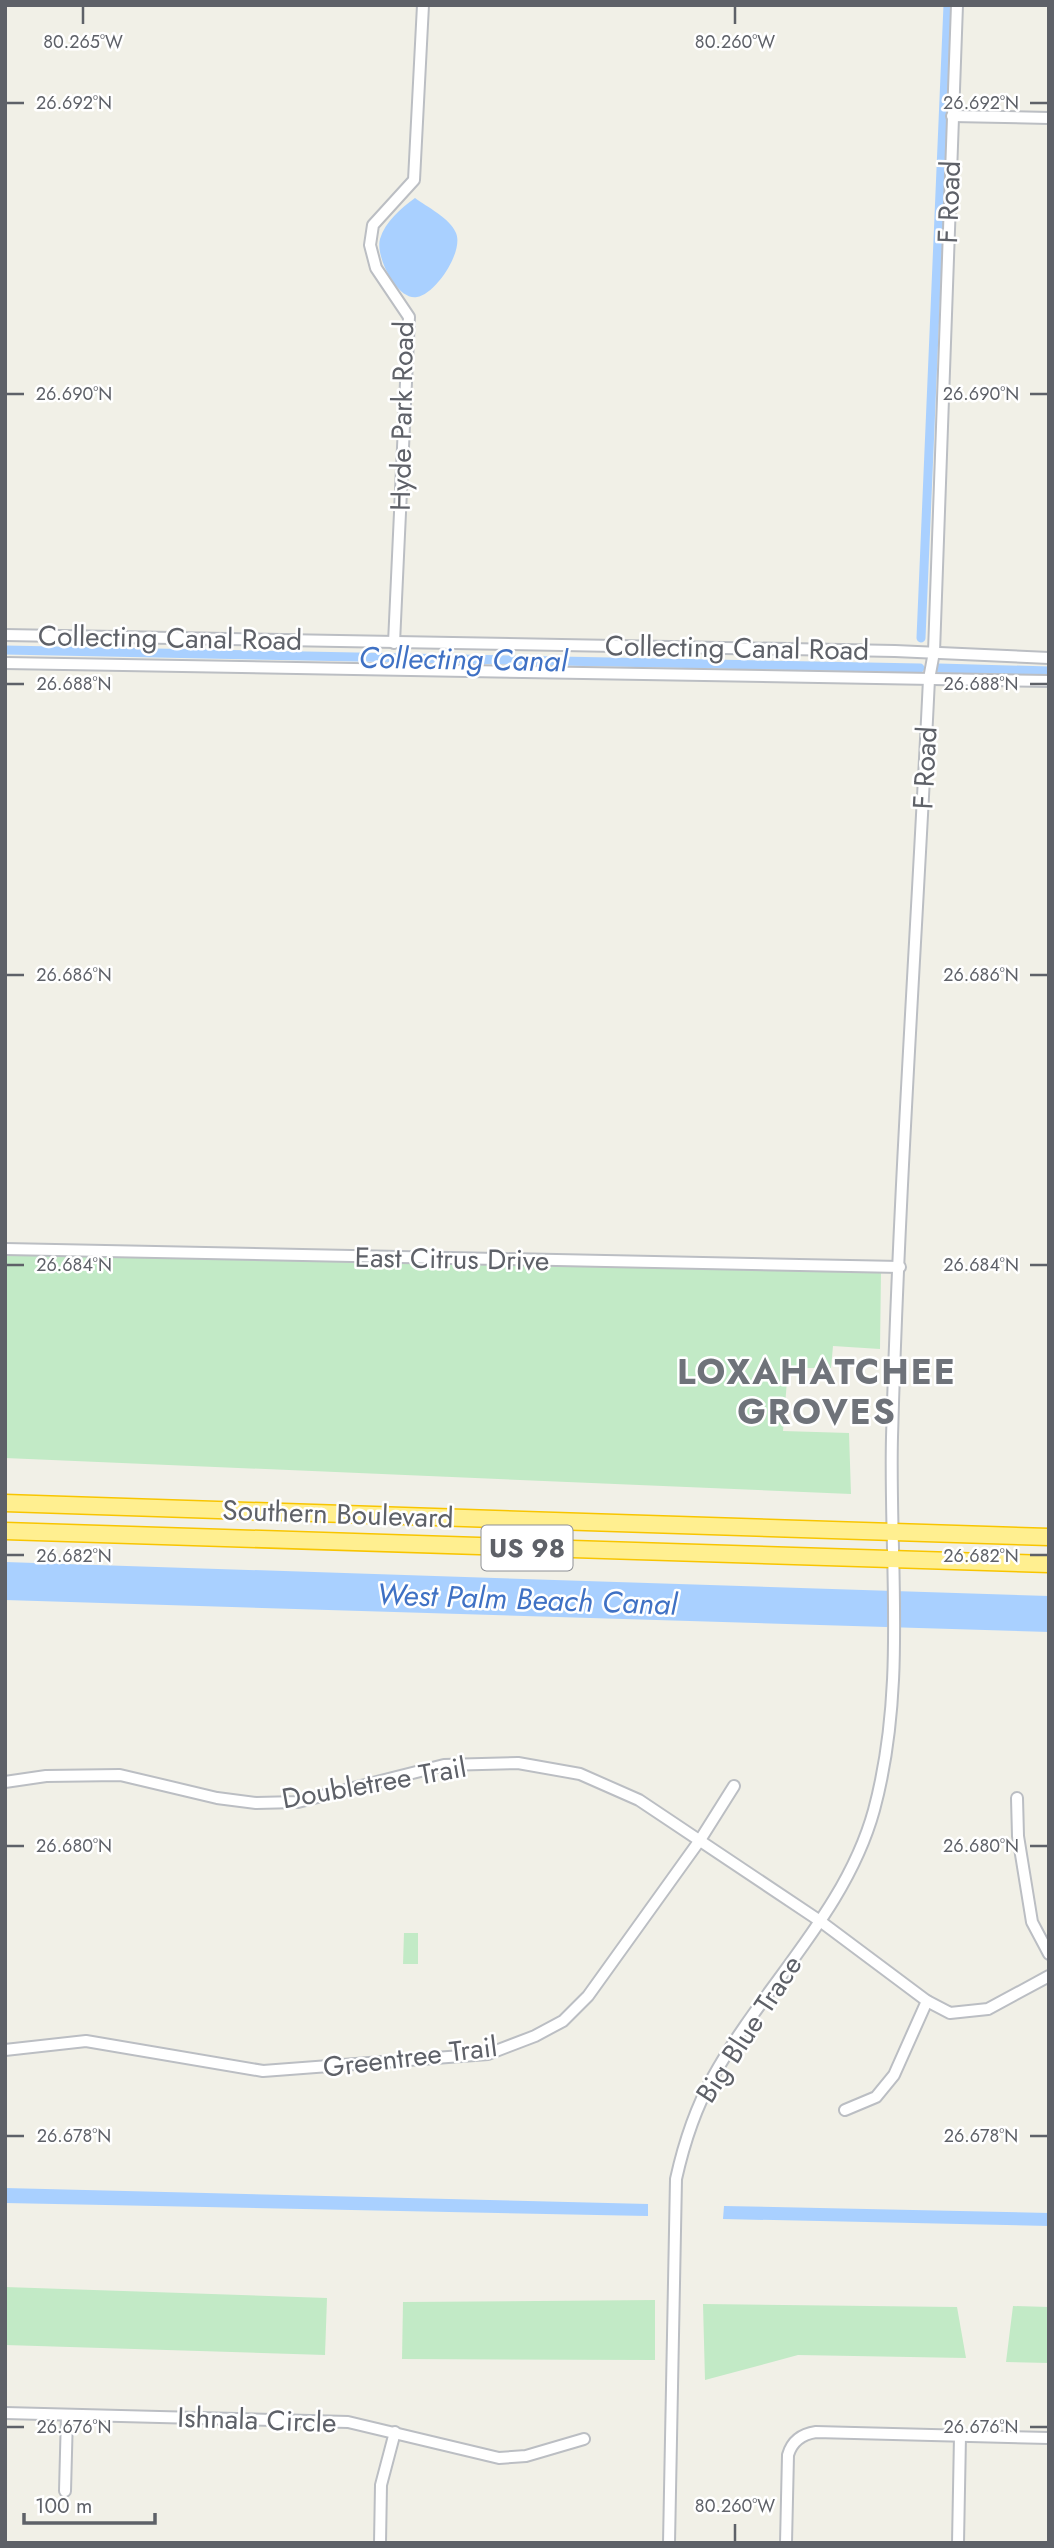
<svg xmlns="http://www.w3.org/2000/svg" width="1054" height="2548" font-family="Jost,sans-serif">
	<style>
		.green { fill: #c2eac6 }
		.water { fill: #a9d0ff }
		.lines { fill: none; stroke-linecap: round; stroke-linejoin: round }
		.canal { stroke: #a9d0ff; stroke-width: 9 }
		.minor-casing { stroke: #bbbec3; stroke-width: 14 }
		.highway-casing { stroke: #f8c500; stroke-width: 19 }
		.minor { stroke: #fff; stroke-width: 10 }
		.highway { stroke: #ffef90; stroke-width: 16 }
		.ticks { fill: none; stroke: #5e6168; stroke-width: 2.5 }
		.labels { text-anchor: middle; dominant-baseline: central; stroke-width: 5; stroke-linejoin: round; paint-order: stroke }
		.shield { fill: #fff; stroke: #8e9095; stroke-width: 2 }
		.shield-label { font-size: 26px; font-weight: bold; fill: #5e6168 }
		.street-label { font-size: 28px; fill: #5e6168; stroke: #fff }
		.water-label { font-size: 30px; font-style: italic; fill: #3f71c4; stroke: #fff }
		.district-label { font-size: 35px; font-weight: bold; letter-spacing: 2px; fill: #6f737a; stroke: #fff }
		.ticks-label { font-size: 18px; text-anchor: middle; fill: #5e6168; stroke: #fff; stroke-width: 5; stroke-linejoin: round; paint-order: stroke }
	</style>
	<rect width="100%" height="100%" fill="#f1f0e7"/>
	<g class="green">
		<polygon points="5,1255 881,1271 880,1349 833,1346 831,1368 788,1368 783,1431 849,1433 851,1494 5,1458"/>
		<polygon points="404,1933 418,1933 418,1964 403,1964"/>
		<polygon points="5,2287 327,2298 325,2355 5,2345"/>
		<polygon points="655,2300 655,2360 402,2359 403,2302"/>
		<polygon points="703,2304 957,2307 966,2358 798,2355 705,2380"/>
		<polygon points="1013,2306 1049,2307 1049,2363 1006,2362"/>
	</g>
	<g class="water">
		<path d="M415,198C427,207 450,218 456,233C464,251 436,294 417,297C397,301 375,256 380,239C385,222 401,208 415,198Z"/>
		<polygon points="5,1562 1049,1596 1049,1632 5,1600"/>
		<polygon points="5,2188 648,2204 648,2216 5,2203"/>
		<polygon points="724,2206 1049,2213 1049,2226 723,2219"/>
	</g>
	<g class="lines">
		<g class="canal">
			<polyline points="921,638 948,5"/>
			<polyline points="5,650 920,668"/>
			<polyline points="939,668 1049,671"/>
		</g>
		<defs>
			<g id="minor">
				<polyline points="952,116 1049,118"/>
				<polyline points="5,635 895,651 1049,658"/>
				<polyline points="394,643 409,317 376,268 370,245 373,225 414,180 423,5"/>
				<polyline points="5,663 1049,681"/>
				<polyline points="5,1249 900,1267"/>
				<polyline points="5,1782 46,1776 120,1775 217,1798 256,1803 298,1802 444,1765 518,1763 580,1774 639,1800 820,1921 927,2001 950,2013 988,2009 1049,1976"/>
				<polyline points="1017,1798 1018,1836 1032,1922 1049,1954"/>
				<polyline points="5,2050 86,2041 263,2071 488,2054 535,2036 563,2021 588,1996 700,1840 734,1786"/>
				<polyline points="845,2110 876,2097 894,2075 927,2001"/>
				<polyline points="5,2413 348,2422 499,2458 526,2456 584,2439"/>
				<polyline points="65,2491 67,2415"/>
				<polyline points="380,2543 381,2485 395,2432"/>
				<path d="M669,2543L676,2179C684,2143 695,2109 713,2077C763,1986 846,1912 874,1810C907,1688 889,1561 892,1437C899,1184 917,931 929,679L934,652L957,5"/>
				<path d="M786,2543L788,2455C792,2441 802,2434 816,2432L1049,2438"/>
				<polyline points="958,2543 960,2436"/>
			</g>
			<g id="highway">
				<polyline points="5,1503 1049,1537"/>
				<polyline points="5,1531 1049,1564"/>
			</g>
		</defs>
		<use href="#minor" class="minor-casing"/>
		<use href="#highway" class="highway-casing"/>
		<use href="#minor" class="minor"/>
		<use href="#highway" class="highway"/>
	</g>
	<path class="ticks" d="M83,7V24M735,7V24M7,103H24M1030,103H1047M7,394H24M1030,394H1047M7,684H24M1030,684H1047M7,975H24M1030,975H1047M7,1265H24M1030,1265H1047M7,1555H24M1030,1555H1047M7,1846H24M1030,1846H1047M7,2136H24M1030,2136H1047M7,2427H24M1030,2427H1047M735,2524V2541"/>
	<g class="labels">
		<rect class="shield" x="481.5" y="1525.5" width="91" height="45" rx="5"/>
		<g class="shield-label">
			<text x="527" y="1548">US 98</text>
		</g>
		<g class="street-label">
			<text transform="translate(949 202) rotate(-88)">F Road</text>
			<text transform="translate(402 416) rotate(-89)">Hyde Park Road</text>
			<text transform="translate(170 638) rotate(1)">Collecting Canal Road</text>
			<text transform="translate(737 648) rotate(1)">Collecting Canal Road</text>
			<text transform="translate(925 768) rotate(-87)">F Road</text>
			<text transform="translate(452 1259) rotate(1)">East Citrus Drive</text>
			<text transform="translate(338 1514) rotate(2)">Southern Boulevard</text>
			<text transform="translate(374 1783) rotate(-10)">Doubletree Trail</text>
			<text transform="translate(749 2029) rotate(-57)">Big Blue Trace</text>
			<text transform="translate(410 2057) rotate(-7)">Greentree Trail</text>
			<text transform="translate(257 2420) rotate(2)">Ishnala Circle</text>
		</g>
		<g class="water-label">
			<text transform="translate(463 659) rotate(1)">Collecting Canal</text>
			<text transform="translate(527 1599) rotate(2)">West Palm Beach Canal</text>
		</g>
		<g class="district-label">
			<text x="817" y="1372">LOXAHATCHEE<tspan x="817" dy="40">GROVES</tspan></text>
		</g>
	</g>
	<g class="ticks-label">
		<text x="83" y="48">80.265°W</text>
		<text x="735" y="48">80.260°W</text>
		<text x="74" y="109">26.692°N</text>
		<text x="981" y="109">26.692°N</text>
		<text x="74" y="400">26.690°N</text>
		<text x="981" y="400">26.690°N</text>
		<text x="74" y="690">26.688°N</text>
		<text x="981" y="690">26.688°N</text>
		<text x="74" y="981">26.686°N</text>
		<text x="981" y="981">26.686°N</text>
		<text x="74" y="1271">26.684°N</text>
		<text x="981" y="1271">26.684°N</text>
		<text x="74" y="1562">26.682°N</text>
		<text x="981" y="1562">26.682°N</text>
		<text x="74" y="1852">26.680°N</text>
		<text x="981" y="1852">26.680°N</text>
		<text x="74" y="2142">26.678°N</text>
		<text x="981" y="2142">26.678°N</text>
		<text x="74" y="2433">26.676°N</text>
		<text x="981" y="2433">26.676°N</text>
		<text x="735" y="2512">80.260°W</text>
	</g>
	<rect width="1054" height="2548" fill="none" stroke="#5e6168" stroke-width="14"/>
	<path d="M24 2513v10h131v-10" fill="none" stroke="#5e6168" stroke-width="3.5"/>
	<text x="35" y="2513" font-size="21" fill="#5e6168" stroke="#ffffff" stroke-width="5" paint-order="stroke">100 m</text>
</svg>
